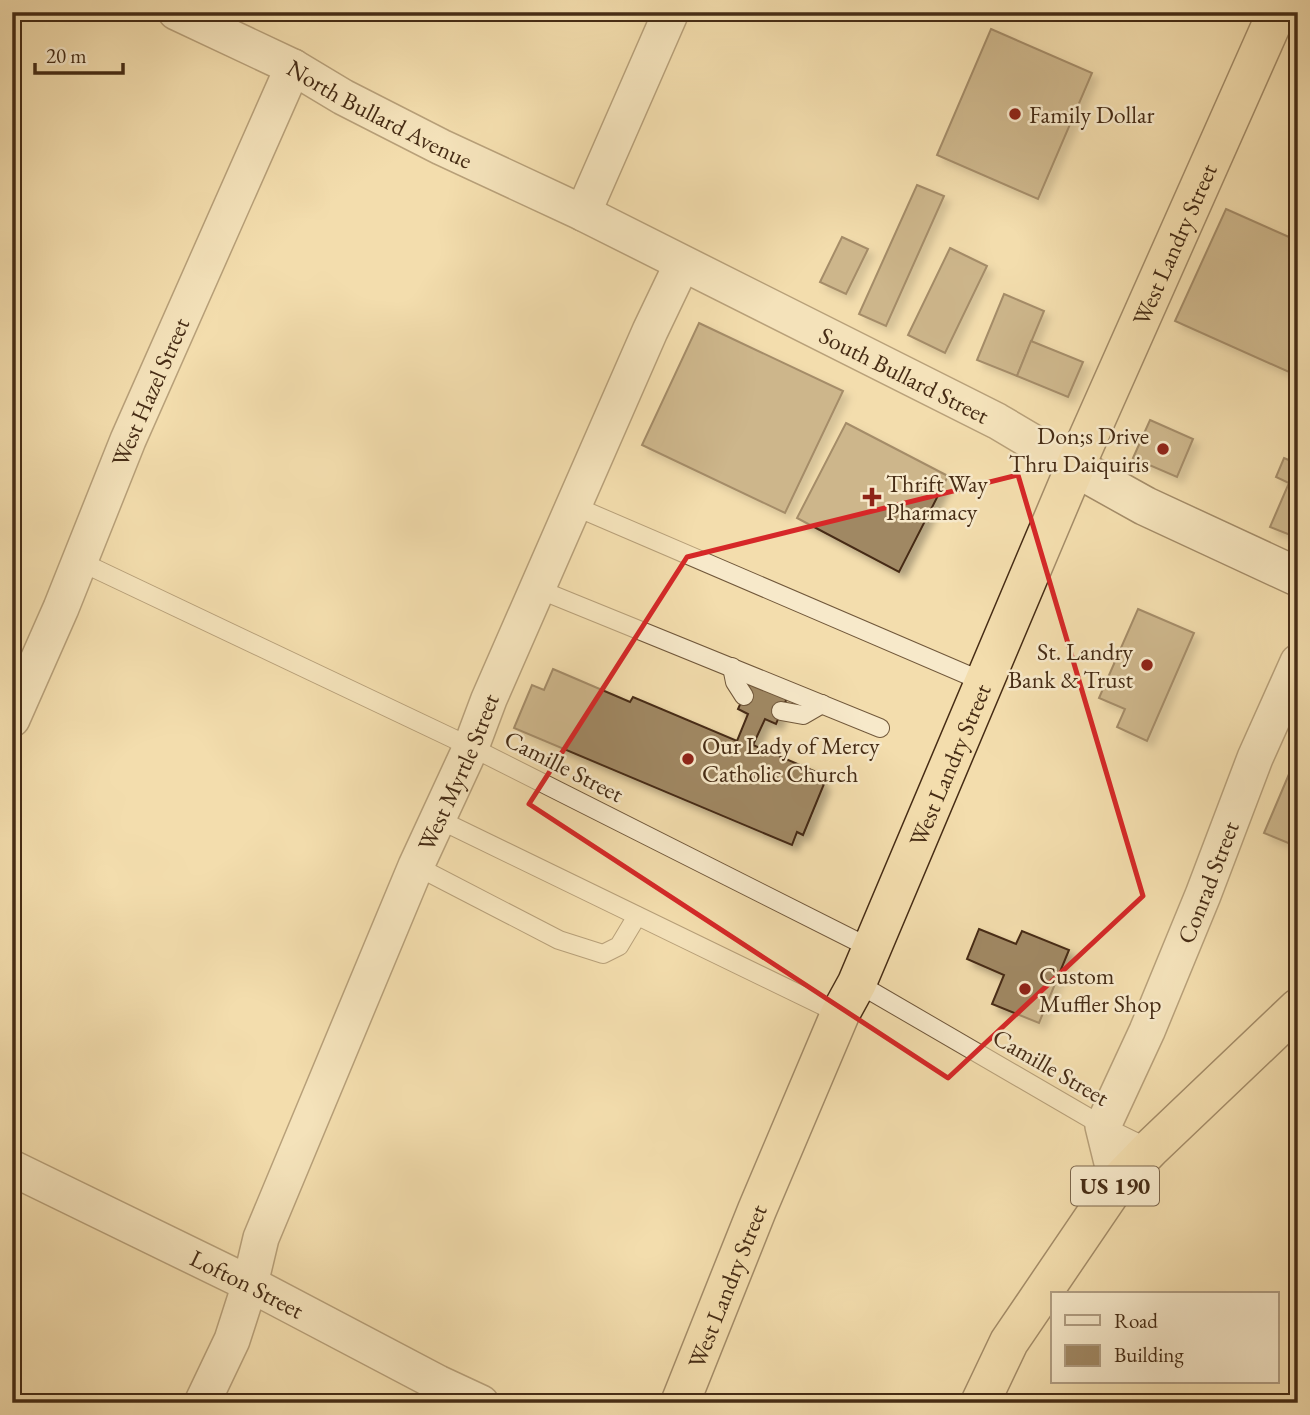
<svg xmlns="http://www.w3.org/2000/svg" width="1310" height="1415" font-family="'EB Garamond',serif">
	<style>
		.building { fill: #a08864; stroke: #462c15; stroke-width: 2; filter: url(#shadow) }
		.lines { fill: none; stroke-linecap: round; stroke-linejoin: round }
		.lane-casing { stroke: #71583b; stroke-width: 20 }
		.street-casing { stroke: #71583b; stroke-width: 38 }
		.secondary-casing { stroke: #462c15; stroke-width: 41 }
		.highway-casing { stroke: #462c15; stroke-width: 41 }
		.lane { stroke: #f7e9ca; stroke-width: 18 }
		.street { stroke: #f7e9ca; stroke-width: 35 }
		.secondary { stroke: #f7e9ca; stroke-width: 38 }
		.highway { stroke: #f3ddad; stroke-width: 38 }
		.marked { fill: none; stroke: #d62828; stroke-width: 5; stroke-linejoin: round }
		.poi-dot { fill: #8f2418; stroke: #f7e9ca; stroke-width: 2.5 }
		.labels { text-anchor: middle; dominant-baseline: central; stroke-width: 5; stroke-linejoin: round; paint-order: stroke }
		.shield { fill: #f7e9ca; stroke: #7b654b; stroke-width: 2 }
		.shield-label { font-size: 23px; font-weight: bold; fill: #462c15 }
		.street-label { font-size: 24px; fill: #462c15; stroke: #f7e9ca }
		.poi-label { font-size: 24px; fill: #462c15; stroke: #f7e9ca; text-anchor: start }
	</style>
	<defs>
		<filter id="shadow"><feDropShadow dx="6" dy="6" stdDeviation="3.5" flood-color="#0004"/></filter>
	</defs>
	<rect width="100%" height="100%" fill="#f3ddad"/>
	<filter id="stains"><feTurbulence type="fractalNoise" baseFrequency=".00286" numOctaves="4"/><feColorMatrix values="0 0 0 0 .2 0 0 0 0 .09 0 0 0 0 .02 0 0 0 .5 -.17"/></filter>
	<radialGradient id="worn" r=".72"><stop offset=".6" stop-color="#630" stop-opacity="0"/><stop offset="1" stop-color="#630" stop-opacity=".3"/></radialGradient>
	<g class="building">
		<polygon points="991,29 1092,73 1038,199 937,155"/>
		<polygon points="917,185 944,196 886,326 859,314"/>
		<polygon points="1226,209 1298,241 1298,376 1175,321"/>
		<polygon points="842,237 868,249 846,294 820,282"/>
		<polygon points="950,248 987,266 945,353 908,335"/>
		<polygon points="1004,294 1044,311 1017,376 977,360"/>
		<polygon points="699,323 843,391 785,513 642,445"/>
		<polygon points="1031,341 1083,362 1068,397 1017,376"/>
		<polygon points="1150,420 1193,439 1177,477 1133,458"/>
		<polygon points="846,423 948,476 899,572 797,518"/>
		<polygon points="1284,458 1298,464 1298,538 1270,527 1289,483 1276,477"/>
		<polygon points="1138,609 1194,633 1147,741 1117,727 1125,709 1099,698"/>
		<polygon points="553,669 630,702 633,697 737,741 748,714 738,709 750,682 787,698 776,724 765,719 753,745 821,774 818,781 824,784 803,835 797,832 792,845 514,728 532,685 544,690"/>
		<polygon points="1298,753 1298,847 1264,833"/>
		<polygon points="979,929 1016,944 1022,931 1069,950 1039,1023 992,1004 1004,975 967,959"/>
	</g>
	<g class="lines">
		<defs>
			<g id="lane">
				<polyline points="574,506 984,682"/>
				<polyline points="79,561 471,747 872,949"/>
				<polyline points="538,589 880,728"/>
				<polyline points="732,667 735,682 744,696"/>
				<polyline points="781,711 803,715 822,704"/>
				<polyline points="438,819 840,1014"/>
				<polyline points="416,866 559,940 603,954 619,946 637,916"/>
				<polyline points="857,983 1103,1126 1150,1149"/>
			</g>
			<g id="street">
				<path id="s1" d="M176,12L293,67L343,97L441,147L583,213L997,421L1075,467"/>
				<polyline points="583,213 671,12"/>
				<path id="s2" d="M12,719L61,608L128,440L293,67"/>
				<path id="s3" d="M12,1168L250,1284L438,1383L481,1403"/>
				<path id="s4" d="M1117,1183L1103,1126L1147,1031L1203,895L1255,758L1298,662"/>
				<path id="s5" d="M202,1403L232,1340L250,1284L261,1238L416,866L471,747L489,699L650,331L682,264"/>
			</g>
			<polyline id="secondary" points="1075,467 1145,506 1298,577"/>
			<g id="highway">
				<path id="s6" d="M680,1403L757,1210L840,1014L857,983L1075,467L1277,12"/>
				<polyline points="980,1403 1009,1342 1117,1183 1150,1149 1298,1008"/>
			</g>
		</defs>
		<use href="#lane" class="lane-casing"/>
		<use href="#street" class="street-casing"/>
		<use href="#secondary" class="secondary-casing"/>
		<use href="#highway" class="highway-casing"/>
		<use href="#lane" class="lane"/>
		<use href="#street" class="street"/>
		<use href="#secondary" class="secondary"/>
		<use href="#highway" class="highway"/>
	</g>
	<path d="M0 0H1310V1415H0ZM1018,475L1143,896L948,1078L529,804L687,557Z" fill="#f3ddad" fill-opacity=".55" fill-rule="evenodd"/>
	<path class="marked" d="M1018,475L1143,896L948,1078L529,804L687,557Z"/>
	<g class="poi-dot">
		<circle cx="1015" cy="114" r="7"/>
		<circle cx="1163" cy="449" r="7"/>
		<path d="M868.5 486.5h7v7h7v7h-7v7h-7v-7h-7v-7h7z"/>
		<circle cx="1147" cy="665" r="7"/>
		<circle cx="688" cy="759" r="7"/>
		<circle cx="1025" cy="989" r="7"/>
	</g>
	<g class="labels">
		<rect class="shield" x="1071" y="1166.5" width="88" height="39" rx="5"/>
		<g class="shield-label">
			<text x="1115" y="1186">US 190</text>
		</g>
		<g class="street-label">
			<text stroke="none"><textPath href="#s1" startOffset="228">North Bullard Avenue</textPath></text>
			<text stroke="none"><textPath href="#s6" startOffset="1260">West Landry Street</textPath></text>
			<text stroke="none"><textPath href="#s1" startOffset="814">South Bullard Street</textPath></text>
			<text stroke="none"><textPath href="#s2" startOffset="355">West Hazel Street</textPath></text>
			<text stroke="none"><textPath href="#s6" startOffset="693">West Landry Street</textPath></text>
			<text transform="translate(564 766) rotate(27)">Camille Street</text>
			<text stroke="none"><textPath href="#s5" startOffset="682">West Myrtle Street</textPath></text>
			<text stroke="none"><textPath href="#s4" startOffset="324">Conrad Street</textPath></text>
			<text transform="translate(1051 1067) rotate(30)">Camille Street</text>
			<text stroke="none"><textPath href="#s3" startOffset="262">Lofton Street</textPath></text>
			<text stroke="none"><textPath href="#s6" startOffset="126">West Landry Street</textPath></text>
		</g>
		<g class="poi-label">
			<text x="1029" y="114">Family Dollar</text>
			<text x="1149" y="435" text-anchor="end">Don;s Drive<tspan x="1149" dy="28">Thru Daiquiris</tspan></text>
			<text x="886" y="483">Thrift Way<tspan x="886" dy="28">Pharmacy</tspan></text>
			<text x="1133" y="651" text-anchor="end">St. Landry<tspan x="1133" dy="28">Bank &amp; Trust</tspan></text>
			<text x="702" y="745">Our Lady of Mercy<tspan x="702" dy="28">Catholic Church</tspan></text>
			<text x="1039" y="975">Custom<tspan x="1039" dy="28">Muffler Shop</tspan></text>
		</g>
	</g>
	<rect width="1310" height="1415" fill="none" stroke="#f3ddad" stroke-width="42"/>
	<rect x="14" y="14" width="1282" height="1387" fill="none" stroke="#462c15" stroke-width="3.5"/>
	<rect x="21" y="21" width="1268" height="1373" fill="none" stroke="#462c15" stroke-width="2"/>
	<rect x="1051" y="1292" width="228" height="91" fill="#f7e9ca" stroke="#b09d82" stroke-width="2"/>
	<rect x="1065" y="1315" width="35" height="10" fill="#f7e9ca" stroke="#b09d82" stroke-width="2"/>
	<text x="1114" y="1328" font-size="21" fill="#462c15">Road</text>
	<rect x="1065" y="1345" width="35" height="21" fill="#a08864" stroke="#b09d82" stroke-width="2"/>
	<text x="1114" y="1362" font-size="21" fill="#462c15">Building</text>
	<path d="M35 63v10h88v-10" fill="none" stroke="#462c15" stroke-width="3.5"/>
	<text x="46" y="63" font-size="21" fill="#462c15" stroke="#f7e9ca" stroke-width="5" paint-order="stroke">20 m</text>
	<rect width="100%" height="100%" filter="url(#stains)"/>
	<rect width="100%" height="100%" fill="url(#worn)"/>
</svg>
